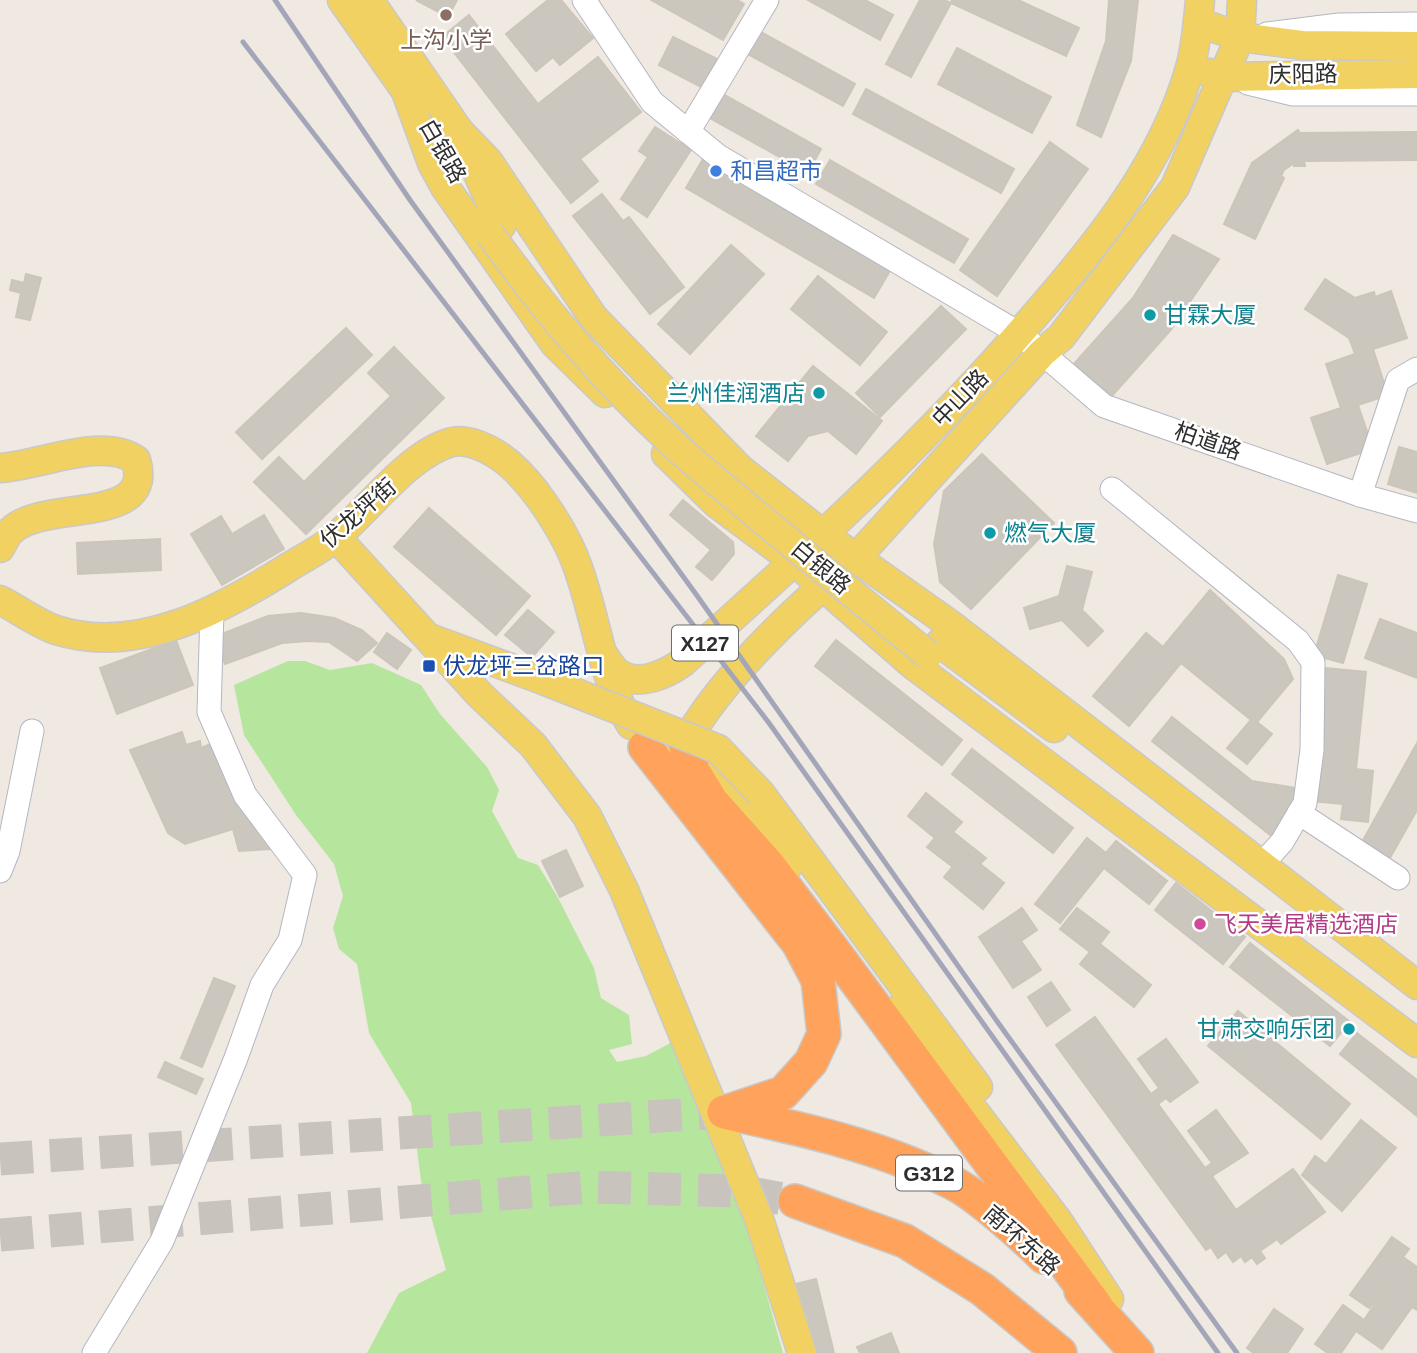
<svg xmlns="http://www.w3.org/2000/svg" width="1417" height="1353" font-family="Helvetica,'Noto Sans SC',sans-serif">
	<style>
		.green { fill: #b6e59e }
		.building { fill: #cbc7bf; stroke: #cbc5ba; stroke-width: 2 }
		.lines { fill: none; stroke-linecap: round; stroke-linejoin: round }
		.highway-tunnel { stroke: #c8c4bd; stroke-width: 33; stroke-dasharray: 33 17; stroke-linecap: butt }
		.minor-casing { stroke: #b4b7c1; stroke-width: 25 }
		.major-casing { stroke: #c9c9c9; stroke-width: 31 }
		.highway-casing { stroke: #c9c9c9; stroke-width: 36 }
		.minor { stroke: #fff; stroke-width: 23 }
		.major { stroke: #f2d163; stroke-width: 28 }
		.highway { stroke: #ffa35c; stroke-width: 33 }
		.rail { stroke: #a3a6b8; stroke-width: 5 }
		.major-bridge-casing { stroke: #c9c9c9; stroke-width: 31; stroke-linecap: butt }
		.major-bridge { stroke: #f2d163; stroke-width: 28 }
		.education-dot { fill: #8d6e63; stroke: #fff; stroke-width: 2.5 }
		.shop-dot { fill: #3f7fe0; stroke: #fff; stroke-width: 2.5 }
		.culture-dot { fill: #0f9aa8; stroke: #fff; stroke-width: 2.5 }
		.transit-dot { fill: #1a4fb4; stroke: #fff; stroke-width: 2.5 }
		.hotel-dot { fill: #d1479c; stroke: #fff; stroke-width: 2.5 }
		.labels { text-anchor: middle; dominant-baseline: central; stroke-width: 5; stroke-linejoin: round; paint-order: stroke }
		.shield { fill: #fff; stroke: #6d6d6d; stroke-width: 2 }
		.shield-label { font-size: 21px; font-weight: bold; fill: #2e2e2e }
		.education-label { font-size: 23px; fill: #785e54; stroke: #fff }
		.street-label { font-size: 23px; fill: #2e2e2e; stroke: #fff }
		.shop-label { font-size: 23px; fill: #366cbe; stroke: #fff; text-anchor: start }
		.culture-label { font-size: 23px; fill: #0d838f; stroke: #fff; text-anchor: start }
		.transit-label { font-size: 23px; fill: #164399; stroke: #fff; text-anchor: start }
		.hotel-label { font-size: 23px; fill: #b23c85; stroke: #fff; text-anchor: start }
	</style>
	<rect width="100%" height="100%" fill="#efe9e1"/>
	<polygon class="green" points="288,661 305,661 330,670 372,663 421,685 440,714 487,767 499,790 492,811 518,858 538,865 557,896 594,968 601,998 629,1015 632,1044 609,1050 617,1062 646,1056 676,1040 742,1207 783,1353 367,1353 399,1293 446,1270 421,1181 411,1103 369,1033 357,964 339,949 333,928 343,896 334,864 296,815 244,735 234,685"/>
	<g class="building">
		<polygon points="416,0 457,0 448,17"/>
		<polygon points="548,0 561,0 593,38 560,65 553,57 536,71 506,34"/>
		<polygon points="737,0 744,4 723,40 653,1"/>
		<polygon points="808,0 865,0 893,15 880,40"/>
		<polygon points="920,0 944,0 951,3 911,77 886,64"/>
		<polygon points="952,0 1018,0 1079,28 1066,56 951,3"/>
		<polygon points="1109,0 1138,0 1131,61 1101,137 1077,125 1106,41"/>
		<polygon points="469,15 538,104 598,57 641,112 580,159 598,181 571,203 442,37"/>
		<polygon points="757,30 855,84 843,106 744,52"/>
		<polygon points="673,37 717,59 703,88 659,65"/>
		<polygon points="957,48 1051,97 1032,133 938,84"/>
		<polygon points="866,89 1014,169 1001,193 853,114"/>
		<polygon points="723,94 821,149 808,173 710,118"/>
		<polygon points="655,127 691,150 647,217 621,199 648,157 639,151"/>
		<polygon points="1298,130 1300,133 1417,132 1417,160 1304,161 1305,166 1294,166 1294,163 1284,170 1281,176 1284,178 1255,239 1224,224 1252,163"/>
		<polygon points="1050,142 1088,169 997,296 960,270"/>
		<polygon points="703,159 891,269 874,298 686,188"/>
		<polygon points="830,160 968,239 954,263 816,184"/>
		<polygon points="602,194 623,221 629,217 684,287 650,314 573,216"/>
		<polygon points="1173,235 1219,259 1170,331 1110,398 1073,365 1133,298"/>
		<polygon points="731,245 764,274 690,354 658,324"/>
		<polygon points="26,274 41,278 30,320 16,317 21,293 10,290 12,280 24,283"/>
		<polygon points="818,276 887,332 860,365 791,309"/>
		<polygon points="1325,279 1355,298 1374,292 1375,297 1391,291 1407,338 1373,349 1388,395 1358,405 1373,449 1327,464 1311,418 1341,408 1326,364 1355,354 1349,338 1305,309"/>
		<polygon points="941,306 966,329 880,417 856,393"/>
		<polygon points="346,328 372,355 262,459 236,432"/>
		<polygon points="394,347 444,398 306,534 254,482 279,457 304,482 391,396 368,373"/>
		<polygon points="813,366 882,421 856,454 828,431 808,436 788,461 756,436"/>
		<polygon points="1399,447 1417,452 1417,493 1388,484"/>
		<polygon points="982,454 1054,523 971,609 940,582 934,544 944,491"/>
		<polygon points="683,500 733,542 734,554 712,580 696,567 711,550 670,515"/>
		<polygon points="429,508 530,596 496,635 394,547"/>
		<polygon points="264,515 284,549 222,585 191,534 221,516 232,534"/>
		<polygon points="160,539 161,570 78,574 77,543"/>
		<polygon points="1067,566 1092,572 1082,610 1103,631 1088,646 1062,620 1030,629 1024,608 1059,596"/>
		<polygon points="1338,575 1367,584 1343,663 1314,655"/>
		<polygon points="1210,590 1284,659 1293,679 1257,722 1272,734 1247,764 1227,748 1251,720 1181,663 1129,726 1093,696 1146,633 1163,647"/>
		<polygon points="528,610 554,632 532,657 505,635"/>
		<polygon points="301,613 334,618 362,630 377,643 357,661 329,642 308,641 282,643 225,664 214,637 268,616"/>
		<polygon points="1380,619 1417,633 1417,678 1365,658"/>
		<polygon points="387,633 411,650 397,669 374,652"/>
		<polygon points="176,640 193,685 117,714 100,668"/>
		<polygon points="836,640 962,740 942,765 815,666"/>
		<polygon points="1325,668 1366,672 1356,769 1373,771 1368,822 1341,819 1343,804 1312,801"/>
		<polygon points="1172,717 1252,781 1296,788 1293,814 1274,838 1152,741"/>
		<polygon points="182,732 186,745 200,741 201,748 215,742 271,849 239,851 233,829 185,844 168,833 130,750"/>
		<polygon points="1417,743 1417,810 1390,858 1362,842"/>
		<polygon points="972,749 1073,828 1053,853 952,774"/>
		<polygon points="926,793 962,822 953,832 986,858 980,864 965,852 953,867 927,847 935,838 908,816"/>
		<polygon points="1087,838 1106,853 1116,841 1167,881 1149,904 1104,868 1060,923 1035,904"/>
		<polygon points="566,850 583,886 560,897 542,861"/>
		<polygon points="965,852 1004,883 983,909 944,877"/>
		<polygon points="1176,883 1245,937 1223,964 1155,910"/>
		<polygon points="1022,908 1037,930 1021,941 1041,970 1013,988 979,937"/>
		<polygon points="1077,908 1109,932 1100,944 1151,985 1134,1007 1080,964 1090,952 1060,929"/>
		<polygon points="1250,943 1350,1022 1330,1046 1230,967"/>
		<polygon points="214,978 235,986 202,1067 181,1058"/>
		<polygon points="1051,982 1070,1010 1047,1026 1028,997"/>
		<polygon points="1238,1011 1350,1104 1321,1139 1208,1046"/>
		<polygon points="1095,1017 1151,1094 1159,1088 1138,1059 1166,1039 1198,1082 1170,1102 1166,1098 1158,1104 1205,1168 1212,1163 1188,1131 1216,1110 1248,1153 1212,1176 1236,1210 1293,1169 1325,1212 1281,1244 1277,1239 1260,1251 1265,1258 1257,1264 1252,1257 1245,1262 1241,1256 1233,1262 1226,1252 1218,1258 1211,1247 1206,1250 1056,1045"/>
		<polygon points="1357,1033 1417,1080 1417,1116 1340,1054"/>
		<polygon points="165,1062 203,1079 196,1094 158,1077"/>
		<polygon points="1361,1120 1396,1148 1342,1211 1302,1175 1315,1156 1326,1164"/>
		<polygon points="1392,1237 1409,1249 1403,1257 1417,1267 1417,1310 1412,1307 1382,1349 1356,1331 1341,1353 1328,1353 1315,1344 1343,1305 1364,1320 1385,1289 1369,1308 1350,1295"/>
		<polygon points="816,1279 834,1353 813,1353 796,1284"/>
		<polygon points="1274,1309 1303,1329 1287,1353 1254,1353 1247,1348"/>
		<polygon points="891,1333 899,1353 860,1353 857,1347"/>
	</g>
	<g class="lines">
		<g class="highway-tunnel">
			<polyline points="0,1159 724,1112"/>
			<polyline points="0,1235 589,1187 739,1191 795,1201"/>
		</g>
		<defs>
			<g id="minor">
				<polyline points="584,0 652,102 718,156 1020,334 1104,406 1360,495 1417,511"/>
				<polyline points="1267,34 1339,25 1417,24"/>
				<polyline points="1248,83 1293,94 1417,94"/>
				<polyline points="688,132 767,0"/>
				<polyline points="1112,489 1298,641 1313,662 1312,750 1305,803 1282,842 1262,864"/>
				<polyline points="1360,495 1398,380 1417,369"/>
				<polyline points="1299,813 1398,878"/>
				<polyline points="0,871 8,851 32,731"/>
				<polyline points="94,1353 162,1241 236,1058 262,985 290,940 305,875 245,795 209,712 212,611"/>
			</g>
			<g id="major">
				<polyline points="342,0 415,104"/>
				<polyline points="369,0 459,131 501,226"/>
				<polyline points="1198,22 1240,37 1302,45 1417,46"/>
				<polyline points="1210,73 1224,77 1417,74"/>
				<polyline points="405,89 432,163 445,187 555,344 605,393"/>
				<polyline points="459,131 488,161 593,317 740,469 825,536 951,625 1417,985"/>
				<polyline points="666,454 716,503 795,562 912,664 1417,1043"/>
				<path d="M0,468C39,466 102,436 136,460C156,526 45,499 12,530C7,534 3,543 0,548"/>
				<polyline points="336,537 480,695 533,745 587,816 624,890 759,1219 802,1353"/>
				<path d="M0,600C18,609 36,623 56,630C138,656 222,609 289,567C305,557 324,548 338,535C371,507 410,453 452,442C474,437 504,457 518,472C540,494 567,536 577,565C597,619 601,676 631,725"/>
				<polyline points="432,639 543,680"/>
				<polyline points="940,643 1054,728"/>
				<path d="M604,656C608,661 613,670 619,674C639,687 667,674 683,662C807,551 929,440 1037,313C1100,241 1163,162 1190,68C1196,47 1198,22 1200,0"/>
				<polyline points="685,742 705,758 788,866"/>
				<path d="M679,758C704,693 801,603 856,558L1042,353L1061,337L1175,187L1240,37L1242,0"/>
				<polyline points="761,794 978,1087"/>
				<polyline points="897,1010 1058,1221 1109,1299"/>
			</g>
			<g id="highway">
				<polyline points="685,742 693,771 712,802 769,866 833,950 1096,1306"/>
				<polyline points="645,747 799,944 818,980 824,1034 811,1062 783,1093 726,1112"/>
				<path d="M724,1112C802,1129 881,1146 953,1183C977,1195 1024,1237 1044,1257"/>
				<polyline points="795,1201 905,1241 982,1289 1060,1353"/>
				<polyline points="1081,1291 1137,1353"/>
			</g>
		</defs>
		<use href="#minor" class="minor-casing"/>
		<use href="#major" class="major-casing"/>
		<use href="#highway" class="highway-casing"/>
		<use href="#minor" class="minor"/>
		<use href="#major" class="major"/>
		<use href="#highway" class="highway"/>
		<g class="rail">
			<polyline points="275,0 410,200 698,597 999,1024 1237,1353"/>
			<polyline points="243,42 769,723 1218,1353"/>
		</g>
		<defs>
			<g id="major-bridge">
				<path d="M490,234C548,315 615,393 690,459C768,526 849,590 928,655"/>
				<polyline points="543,680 718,749 761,794"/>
			</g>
		</defs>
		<use href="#major-bridge" class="major-bridge-casing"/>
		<use href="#major-bridge" class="major-bridge"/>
	</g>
	<circle class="education-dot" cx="446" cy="15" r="7"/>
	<circle class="shop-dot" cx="716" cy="171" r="7"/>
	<g class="culture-dot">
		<circle cx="1150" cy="315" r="7"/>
		<circle cx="819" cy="393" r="7"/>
		<circle cx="990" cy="533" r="7"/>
		<circle cx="1349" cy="1029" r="7"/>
	</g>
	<rect class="transit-dot" x="422" y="659" width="14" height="14" rx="3.5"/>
	<circle class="hotel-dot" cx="1200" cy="924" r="7"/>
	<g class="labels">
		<g class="shield">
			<rect x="672" y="625.5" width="66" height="35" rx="5"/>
			<rect x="896" y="1155.5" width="66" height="35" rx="5"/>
		</g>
		<g class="shield-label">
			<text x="705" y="643">X127</text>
			<text x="929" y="1173">G312</text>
		</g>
		<g class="education-label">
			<text x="446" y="40">上沟小学</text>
		</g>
		<g class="street-label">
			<text transform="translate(1303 74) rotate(-1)">庆阳路</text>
			<text transform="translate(443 151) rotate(60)">白银路</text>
			<text transform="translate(960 398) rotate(-46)">中山路</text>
			<text transform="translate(1208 441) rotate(19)">柏道路</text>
			<text transform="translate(358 513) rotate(-41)">伏龙坪街</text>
			<text transform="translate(821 567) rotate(40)">白银路</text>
			<text transform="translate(1022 1240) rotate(41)">南环东路</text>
		</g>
		<g class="shop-label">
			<text x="730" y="171">和昌超市</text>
		</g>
		<g class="culture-label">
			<text x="1164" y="315">甘霖大厦</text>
			<text x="805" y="393" text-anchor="end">兰州佳润酒店</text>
			<text x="1004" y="533">燃气大厦</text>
			<text x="1335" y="1029" text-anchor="end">甘肃交响乐团</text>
		</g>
		<g class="transit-label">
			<text x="443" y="666">伏龙坪三岔路口</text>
		</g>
		<g class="hotel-label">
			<text x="1214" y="924">飞天美居精选酒店</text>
		</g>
	</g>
</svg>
